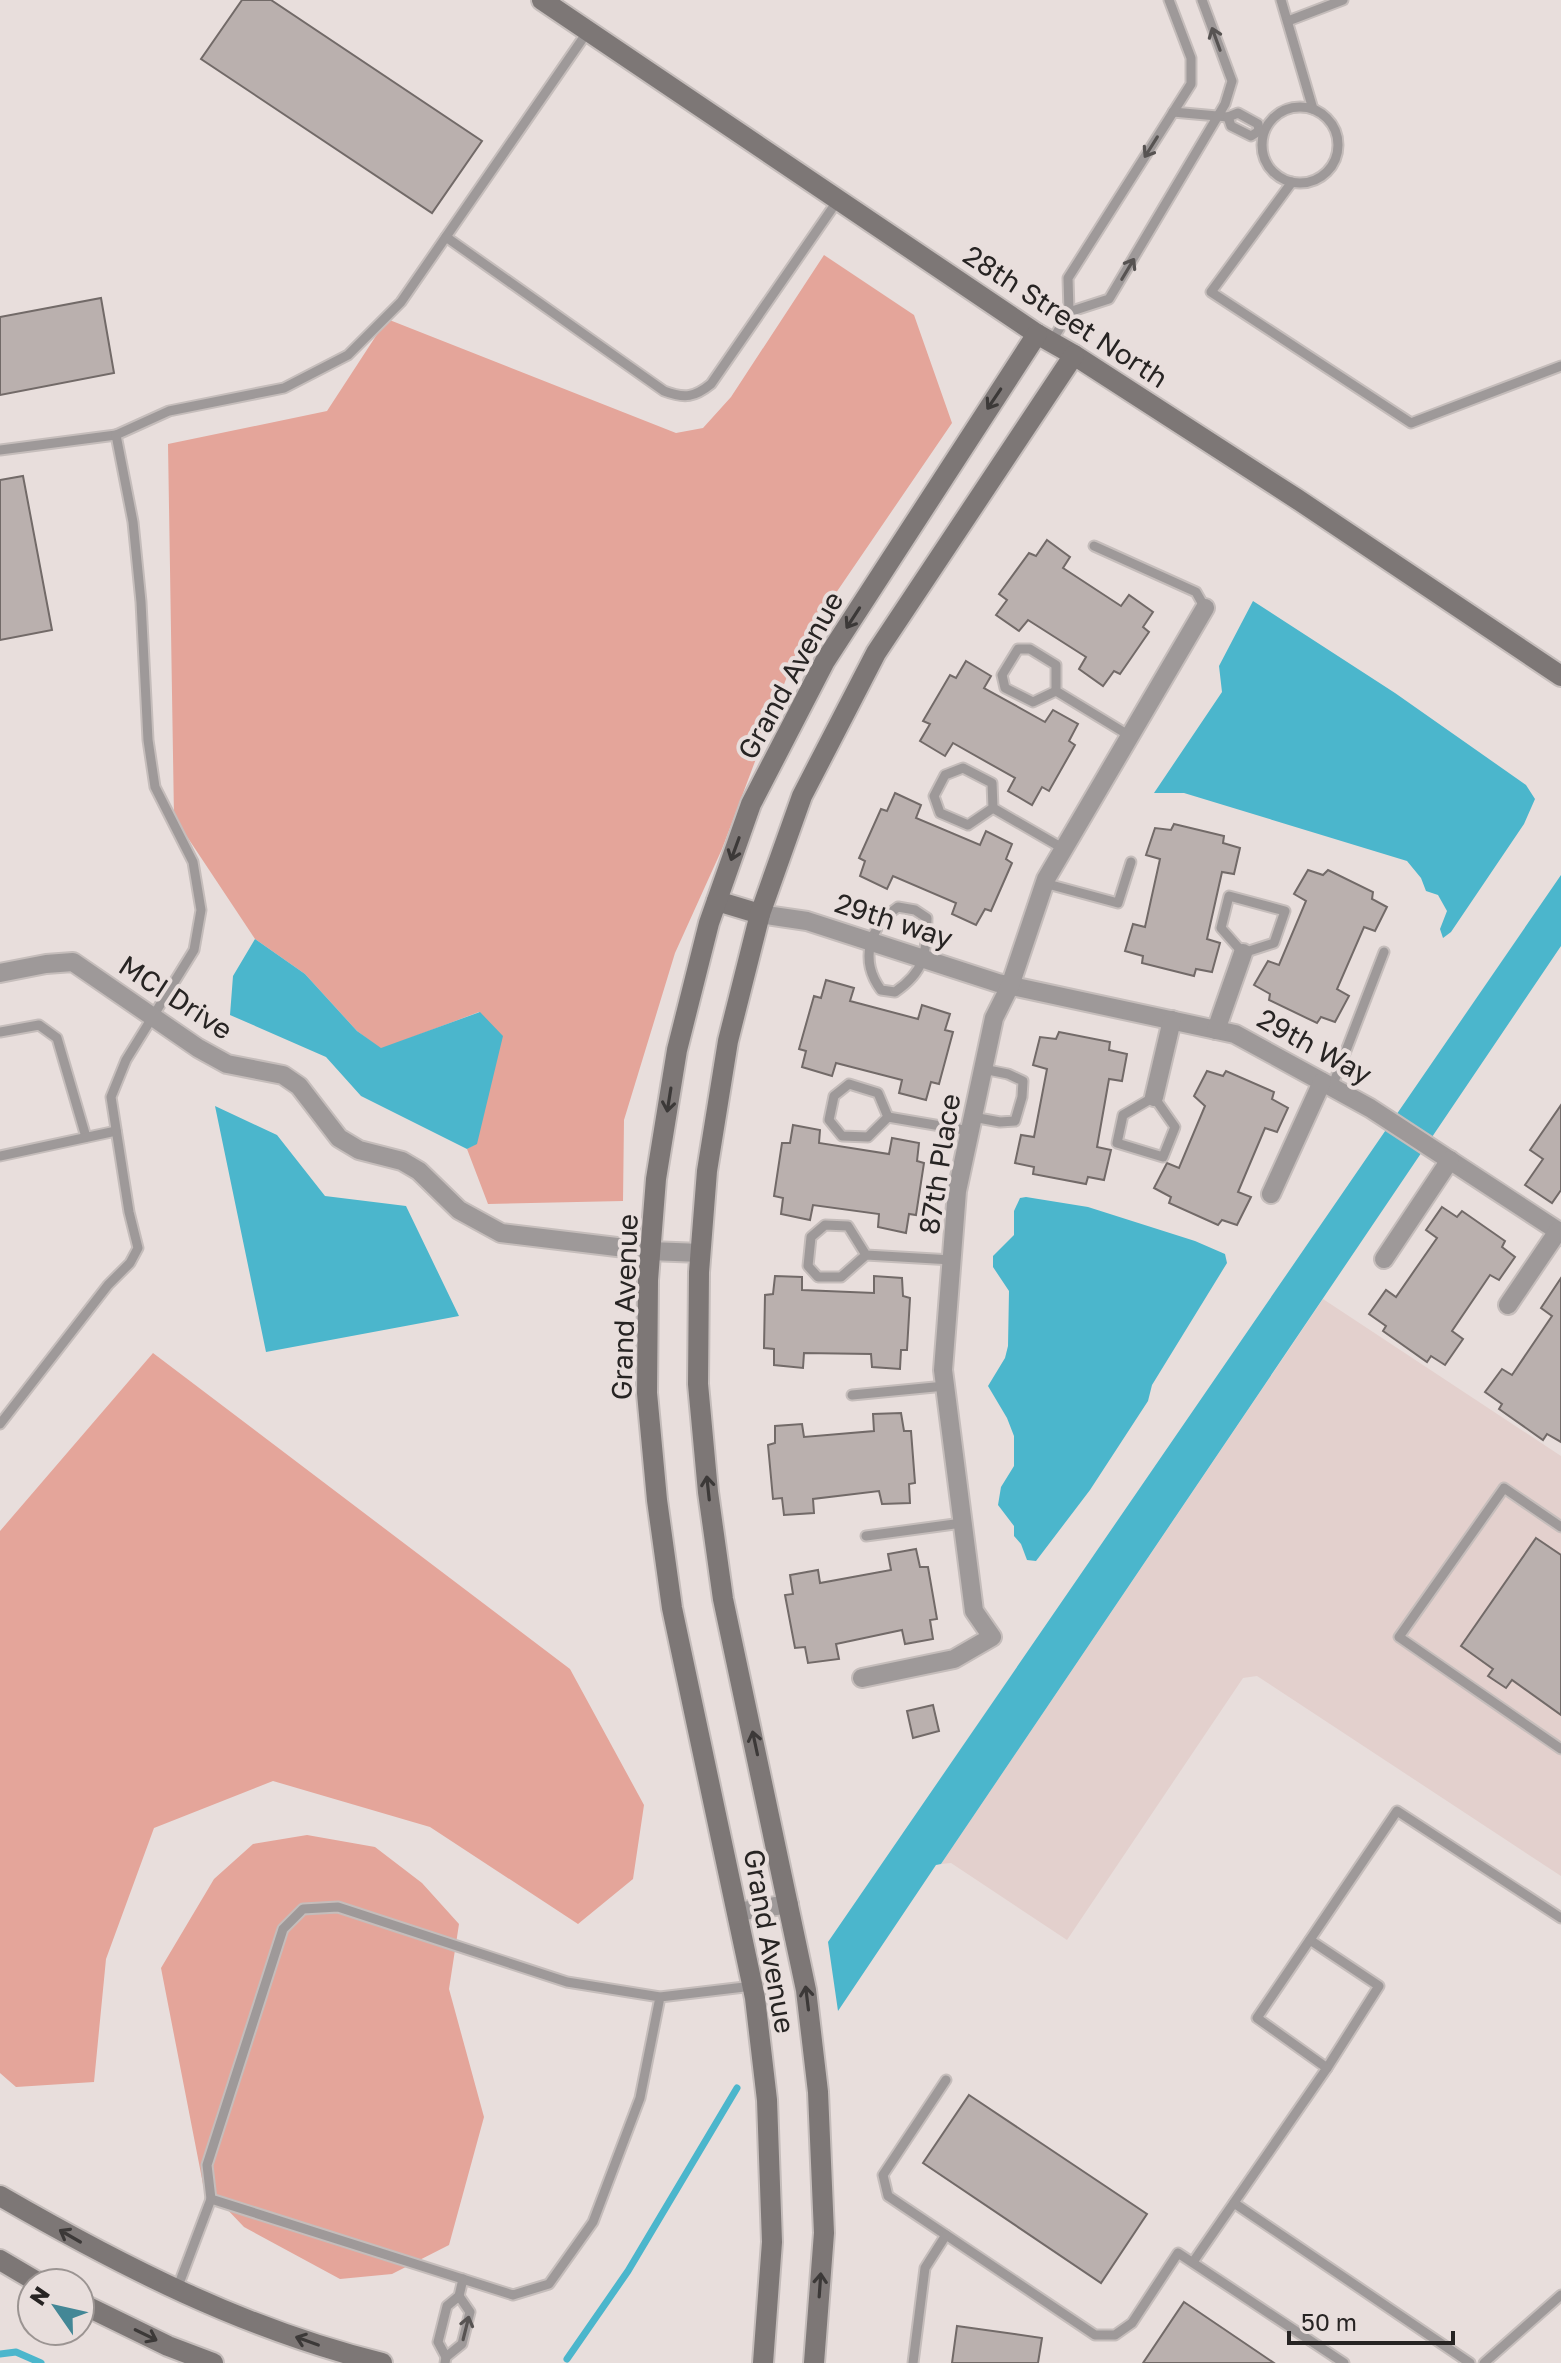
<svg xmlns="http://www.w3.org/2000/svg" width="1561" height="2363" font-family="'Golos Text',sans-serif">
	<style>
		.built { fill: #e3d0cd }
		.green { fill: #e4a59a }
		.water { fill: #4bb6cc }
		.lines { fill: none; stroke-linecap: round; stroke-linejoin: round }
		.stream { stroke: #4bb6cc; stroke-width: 7 }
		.building { fill: #bab0ae; stroke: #726a68; stroke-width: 2 }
		.lane-casing { stroke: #c5bdbb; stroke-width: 13 }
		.street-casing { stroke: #c5bdbb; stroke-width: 22 }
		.secondary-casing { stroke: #c5bdbb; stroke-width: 24 }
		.lane { stroke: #9e9999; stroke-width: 9 }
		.street { stroke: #9e9999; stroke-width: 18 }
		.secondary { stroke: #7d7776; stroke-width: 20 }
		.oneway { stroke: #575352 }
		.oneway2 { stroke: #3c3938 }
		.labels { text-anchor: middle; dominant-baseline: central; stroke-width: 8; stroke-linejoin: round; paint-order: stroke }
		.street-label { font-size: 28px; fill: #272423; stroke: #e8dedc }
	</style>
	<rect width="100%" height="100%" fill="#e8dedc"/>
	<polygon class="built" points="1323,1299 1561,1456 1561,1876 1257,1676 1243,1678 1067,1940 951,1863 941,1864"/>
	<g class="green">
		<polygon points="824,255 914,315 952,423 797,650 722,849 675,953 624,1120 623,1201 488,1204 467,1149 477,1143 479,1012 381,1049 357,1031 305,974 255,939 174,817 168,444 327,411 387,319 676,433 703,428 731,397"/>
		<polygon points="153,1353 570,1669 644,1805 633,1879 578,1924 430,1827 273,1781 154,1828 106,1959 94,2082 16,2087 0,2073 0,1531"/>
		<polygon points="307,1835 375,1847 422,1883 459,1924 449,1989 484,2117 449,2245 392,2274 340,2279 244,2227 203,2184 161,1968 214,1879 253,1844"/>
	</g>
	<g class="water">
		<polygon points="1253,601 1395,693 1526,785 1535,799 1524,824 1451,932 1443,938 1440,929 1447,911 1438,895 1426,891 1421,878 1407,861 1184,793 1154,793 1222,692 1219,666"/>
		<polygon points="1561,875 1561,946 941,1864 936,1865 838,2011 828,1942"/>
		<polygon points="255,939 305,974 357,1031 381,1048 480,1012 503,1036 477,1144 467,1149 361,1096 326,1057 230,1015 233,976"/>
		<polygon points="215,1106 277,1135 325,1196 406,1206 459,1316 266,1352"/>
		<polygon points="1026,1197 1088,1207 1195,1241 1225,1254 1227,1263 1152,1385 1148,1401 1090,1490 1036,1561 1027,1560 1021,1544 1014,1536 1014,1526 998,1505 1001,1487 1014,1466 1014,1436 1007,1418 988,1386 1005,1358 1008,1346 1009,1291 993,1267 993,1256 1014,1235 1014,1211 1020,1198"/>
	</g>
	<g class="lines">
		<g class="stream">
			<polyline points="0,2354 16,2352 41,2363"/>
			<polyline points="567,2359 628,2271 737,2088"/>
		</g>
	</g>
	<g class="building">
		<polygon points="242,0 271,0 482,141 432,213 201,59"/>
		<polygon points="101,298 114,373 0,395 0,317"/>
		<polygon points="23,476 52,630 0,640 0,480"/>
		<polygon points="1047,540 1070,557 1063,568 1121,606 1129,595 1153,612 1143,627 1149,632 1120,674 1114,671 1103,686 1079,669 1086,657 1028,620 1019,631 996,615 1007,600 999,594 1029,553 1036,556"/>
		<polygon points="966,661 991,676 984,688 1045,722 1053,710 1078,724 1069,741 1075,745 1049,791 1042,787 1032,805 1008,791 1015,778 953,743 945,756 920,741 930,724 923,721 950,675 956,678"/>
		<polygon points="895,793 921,805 916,818 980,845 986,831 1012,844 1006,859 1012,863 991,911 985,909 976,925 952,914 956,903 893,876 887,889 860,876 865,861 859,858 881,809 887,811"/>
		<polygon points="1174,824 1224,836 1223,843 1240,848 1234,874 1222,872 1207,939 1220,943 1212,972 1196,969 1194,976 1142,963 1143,956 1125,951 1133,924 1145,927 1160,859 1146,855 1155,828 1171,830"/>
		<polygon points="1308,870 1323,875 1328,870 1373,892 1372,899 1387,907 1375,931 1364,927 1337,989 1349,996 1335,1022 1321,1017 1317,1023 1269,1000 1270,994 1254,985 1268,961 1279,965 1306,901 1294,894"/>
		<polygon points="826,980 854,988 850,1001 918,1019 922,1005 950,1014 945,1030 953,1032 939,1084 931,1082 926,1100 899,1093 902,1080 836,1063 832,1076 802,1067 806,1051 799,1049 814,996 821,998"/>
		<polygon points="1059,1032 1110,1042 1109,1050 1127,1054 1122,1081 1109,1079 1097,1147 1111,1150 1104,1180 1088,1177 1086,1184 1033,1174 1034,1167 1015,1163 1021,1135 1034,1137 1047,1069 1033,1065 1040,1037 1056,1039"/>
		<polygon points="1207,1071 1223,1076 1226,1071 1274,1092 1272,1099 1288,1108 1277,1132 1265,1128 1238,1192 1251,1197 1237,1225 1222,1220 1218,1225 1169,1203 1171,1197 1154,1188 1167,1163 1179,1168 1205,1106 1194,1096"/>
		<polygon points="1561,1105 1561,1190 1552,1203 1525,1185 1543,1159 1530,1150"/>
		<polygon points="793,1125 820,1130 819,1143 889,1154 892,1138 919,1143 917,1161 924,1163 916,1215 909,1214 906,1233 878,1227 879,1214 813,1205 810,1220 781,1214 783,1198 774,1196 782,1143 790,1143"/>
		<polygon points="1442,1207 1457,1217 1462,1211 1505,1241 1502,1247 1515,1257 1499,1280 1490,1275 1452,1331 1463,1339 1445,1365 1431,1356 1427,1362 1383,1331 1386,1326 1369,1314 1386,1290 1396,1297 1437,1238 1426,1230"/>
		<polygon points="775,1276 802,1277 802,1290 874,1293 874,1276 902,1278 903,1296 910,1298 907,1350 901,1350 900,1369 872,1367 871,1354 804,1353 803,1368 774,1365 774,1349 764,1348 765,1295 773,1294"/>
		<polygon points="1561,1278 1561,1442 1547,1434 1543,1440 1499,1409 1502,1404 1485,1392 1502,1369 1512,1375 1552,1316 1541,1308"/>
		<polygon points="901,1413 904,1431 911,1431 915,1483 909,1484 910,1503 882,1504 879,1491 813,1499 814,1513 784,1515 782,1498 773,1499 768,1445 775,1443 775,1426 802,1424 804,1437 874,1431 873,1414"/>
		<polygon points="1536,1538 1561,1555 1561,1715 1512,1680 1506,1688 1488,1676 1493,1669 1461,1646"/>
		<polygon points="916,1549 920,1567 928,1567 937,1619 930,1620 933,1639 905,1644 902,1630 836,1644 839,1659 808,1663 805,1647 795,1648 785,1595 793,1594 790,1575 818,1570 820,1583 891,1570 888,1554"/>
		<polygon points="933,1705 939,1731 913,1738 907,1711"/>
		<polygon points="969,2095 1147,2214 1101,2283 923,2163"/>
		<polygon points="1184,2302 1274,2363 1143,2363"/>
		<polygon points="957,2326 1042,2338 1038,2363 952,2363"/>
	</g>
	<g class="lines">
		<defs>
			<g id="lane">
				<polyline points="1281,0 1313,109"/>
				<polyline points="1288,21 1343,0"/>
				<circle cx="1300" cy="145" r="38"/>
				<polyline points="1173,112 1228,117 1238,113 1258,124 1259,131"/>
				<polyline points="1228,117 1231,126 1251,136 1259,131 1262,133"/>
				<polyline points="1292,182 1211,292 1411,423 1561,366"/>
				<path d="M446,237L664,391C685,399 695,397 711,384L838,200"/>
				<polyline points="1069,312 1109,299 1225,104 1232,81 1202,0"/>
				<polyline points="1051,343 1069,312 1068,278 1191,84 1191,58 1169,0"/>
				<polyline points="0,450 116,435"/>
				<polyline points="1094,546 1196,592 1205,608"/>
				<polyline points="1056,691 1056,665 1030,649 1018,649 1002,675 1005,688 1033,702 1056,691 1130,736"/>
				<polyline points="993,808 992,783 963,768 945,775 934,796 940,813 968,825 993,808 1064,849"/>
				<polyline points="1044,883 1118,903 1131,862"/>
				<polygon points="1229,896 1285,911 1274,943 1243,953 1221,928"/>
				<path d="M898,907L915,910L927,918C926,953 926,971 895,992L881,990C859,960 869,927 898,907Z"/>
				<polyline points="0,1032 39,1025 57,1038 86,1137"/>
				<polygon points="849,1084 878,1093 888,1117 868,1137 842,1136 829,1120 834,1096"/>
				<polyline points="1332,1087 1384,952"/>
				<polygon points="1154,1097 1175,1127 1163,1157 1117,1143 1123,1115"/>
				<polyline points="888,1117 970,1131"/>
				<polyline points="973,1117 1000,1122 1015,1121 1022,1097 1023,1081 1008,1074 983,1069"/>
				<polyline points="0,1156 116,1131"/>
				<polyline points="866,1255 848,1226 825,1225 811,1237 808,1266 818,1277 841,1277 866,1255 952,1260"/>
				<polyline points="852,1395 945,1386"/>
				<polyline points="0,1424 108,1285 130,1263 138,1248 129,1212 111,1097 126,1060 194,950 201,910 193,862 155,787 148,740 141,602 133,522 116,435 169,411 284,388 348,355 401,302 588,31"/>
				<polyline points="1561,1527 1504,1488 1399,1637 1561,1749"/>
				<polyline points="866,1536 962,1523"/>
				<polyline points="1310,1940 1379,1986 1327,2068"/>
				<polyline points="660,1997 640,2098 593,2222 549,2284 513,2295 211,2199 207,2165 283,1929 303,1909 338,1907 567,1982 660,1997 753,1986"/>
				<polyline points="946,2080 883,2175 888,2196 1095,2335 1115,2335 1132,2323 1178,2253 1344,2363"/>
				<polyline points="1234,2203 1470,2363"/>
				<polyline points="1193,2262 1327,2068 1257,2018 1397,1811 1561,1918"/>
				<polyline points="177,2289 211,2199"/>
				<polyline points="446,2357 438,2342 447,2306 459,2296 463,2279"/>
				<polyline points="445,2363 446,2357 462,2344 470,2312 459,2296"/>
				<polyline points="913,2363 925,2268 946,2235"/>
				<polyline points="1484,2363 1561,2295"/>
			</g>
			<g id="street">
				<polyline points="760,914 807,921 998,983 1235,1034 1370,1108 1561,1233"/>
				<polyline points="0,973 46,964 73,962 198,1048 227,1064 283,1075 299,1086 339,1138 359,1150 402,1161 419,1171 459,1210 501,1233 650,1251 701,1253"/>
				<polyline points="1216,1030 1243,953"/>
				<polyline points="1154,1097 1172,1020"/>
				<polyline points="1271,1194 1322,1082"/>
				<polyline points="1384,1259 1450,1160"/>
				<polyline points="1508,1305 1558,1231"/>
				<polyline points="862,1678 954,1659 992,1637 974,1611 943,1370 957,1191 994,1018 1010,986 1046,879 1205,608"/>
				<polyline points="737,1912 789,1904"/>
			</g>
			<g id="secondary">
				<polyline points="542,0 1037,334 1074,355 1297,499 1561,676"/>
				<polyline points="717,901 760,914"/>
				<path d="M0,2196C121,2266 246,2330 382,2363"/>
				<polyline points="0,2260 39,2283"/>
				<polyline points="80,2303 168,2346 213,2363"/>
				<polyline points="763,2363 772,2242 767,2100 755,1998 672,1608 657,1500 647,1393 648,1280 656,1179 677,1050 709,923 751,804 825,661 1037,334"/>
				<polyline points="814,2363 824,2233 818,2092 806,1990 723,1599 708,1492 698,1384 699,1272 707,1171 728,1041 760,914 802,796 876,653 1074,355"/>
			</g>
		</defs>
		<use href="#lane" class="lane-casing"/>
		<use href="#street" class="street-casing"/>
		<use href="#secondary" class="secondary-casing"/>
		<use href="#lane" class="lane"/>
		<use href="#street" class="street"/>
		<use href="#secondary" class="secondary"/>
	</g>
	<defs><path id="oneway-shaft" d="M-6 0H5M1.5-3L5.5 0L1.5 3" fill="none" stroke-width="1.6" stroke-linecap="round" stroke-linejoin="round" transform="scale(2)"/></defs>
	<g class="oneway">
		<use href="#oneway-shaft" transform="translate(1216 39) rotate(-110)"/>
		<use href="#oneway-shaft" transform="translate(1151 147) rotate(122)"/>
		<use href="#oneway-shaft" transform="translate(1128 269) rotate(-59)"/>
		<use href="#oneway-shaft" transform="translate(466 2328) rotate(-76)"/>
	</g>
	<g class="oneway2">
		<use href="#oneway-shaft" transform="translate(994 399) rotate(124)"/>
		<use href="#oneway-shaft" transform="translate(853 618) rotate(123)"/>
		<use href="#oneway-shaft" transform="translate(735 849) rotate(110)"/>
		<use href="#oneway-shaft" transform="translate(669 1100) rotate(99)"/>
		<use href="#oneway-shaft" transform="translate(708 1488) rotate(-96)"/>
		<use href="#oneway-shaft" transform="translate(755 1743) rotate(-102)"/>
		<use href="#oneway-shaft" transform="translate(807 1998) rotate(-97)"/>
		<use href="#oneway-shaft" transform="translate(70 2236) rotate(-150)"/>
		<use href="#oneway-shaft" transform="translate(820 2285) rotate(-86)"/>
		<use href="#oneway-shaft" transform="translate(146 2335) rotate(26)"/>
		<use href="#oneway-shaft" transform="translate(307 2341) rotate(-160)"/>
	</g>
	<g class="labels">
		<g class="street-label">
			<text transform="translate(1066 316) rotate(33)">28th Street North</text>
			<text transform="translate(790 675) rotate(-61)">Grand Avenue</text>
			<text transform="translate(894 920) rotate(18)">29th way</text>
			<text transform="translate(176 997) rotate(33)">MCI Drive</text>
			<text transform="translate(1315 1046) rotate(29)">29th Way</text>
			<text transform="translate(939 1164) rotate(-81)">87th Place</text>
			<text transform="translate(624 1307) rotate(-88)">Grand Avenue</text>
			<text transform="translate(770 1941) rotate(80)">Grand Avenue</text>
		</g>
	</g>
	<g transform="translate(56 2307) rotate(304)"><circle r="38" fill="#e8dedc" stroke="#9b9492" stroke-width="2"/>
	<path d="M0-6L14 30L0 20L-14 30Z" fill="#438796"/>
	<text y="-12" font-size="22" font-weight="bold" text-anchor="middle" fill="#272423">N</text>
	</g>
	<path d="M1289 2331v12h164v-12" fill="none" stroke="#272423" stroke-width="4"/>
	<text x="1301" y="2331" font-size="24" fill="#272423" stroke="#e8dedc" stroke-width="6" paint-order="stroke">50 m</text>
</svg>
